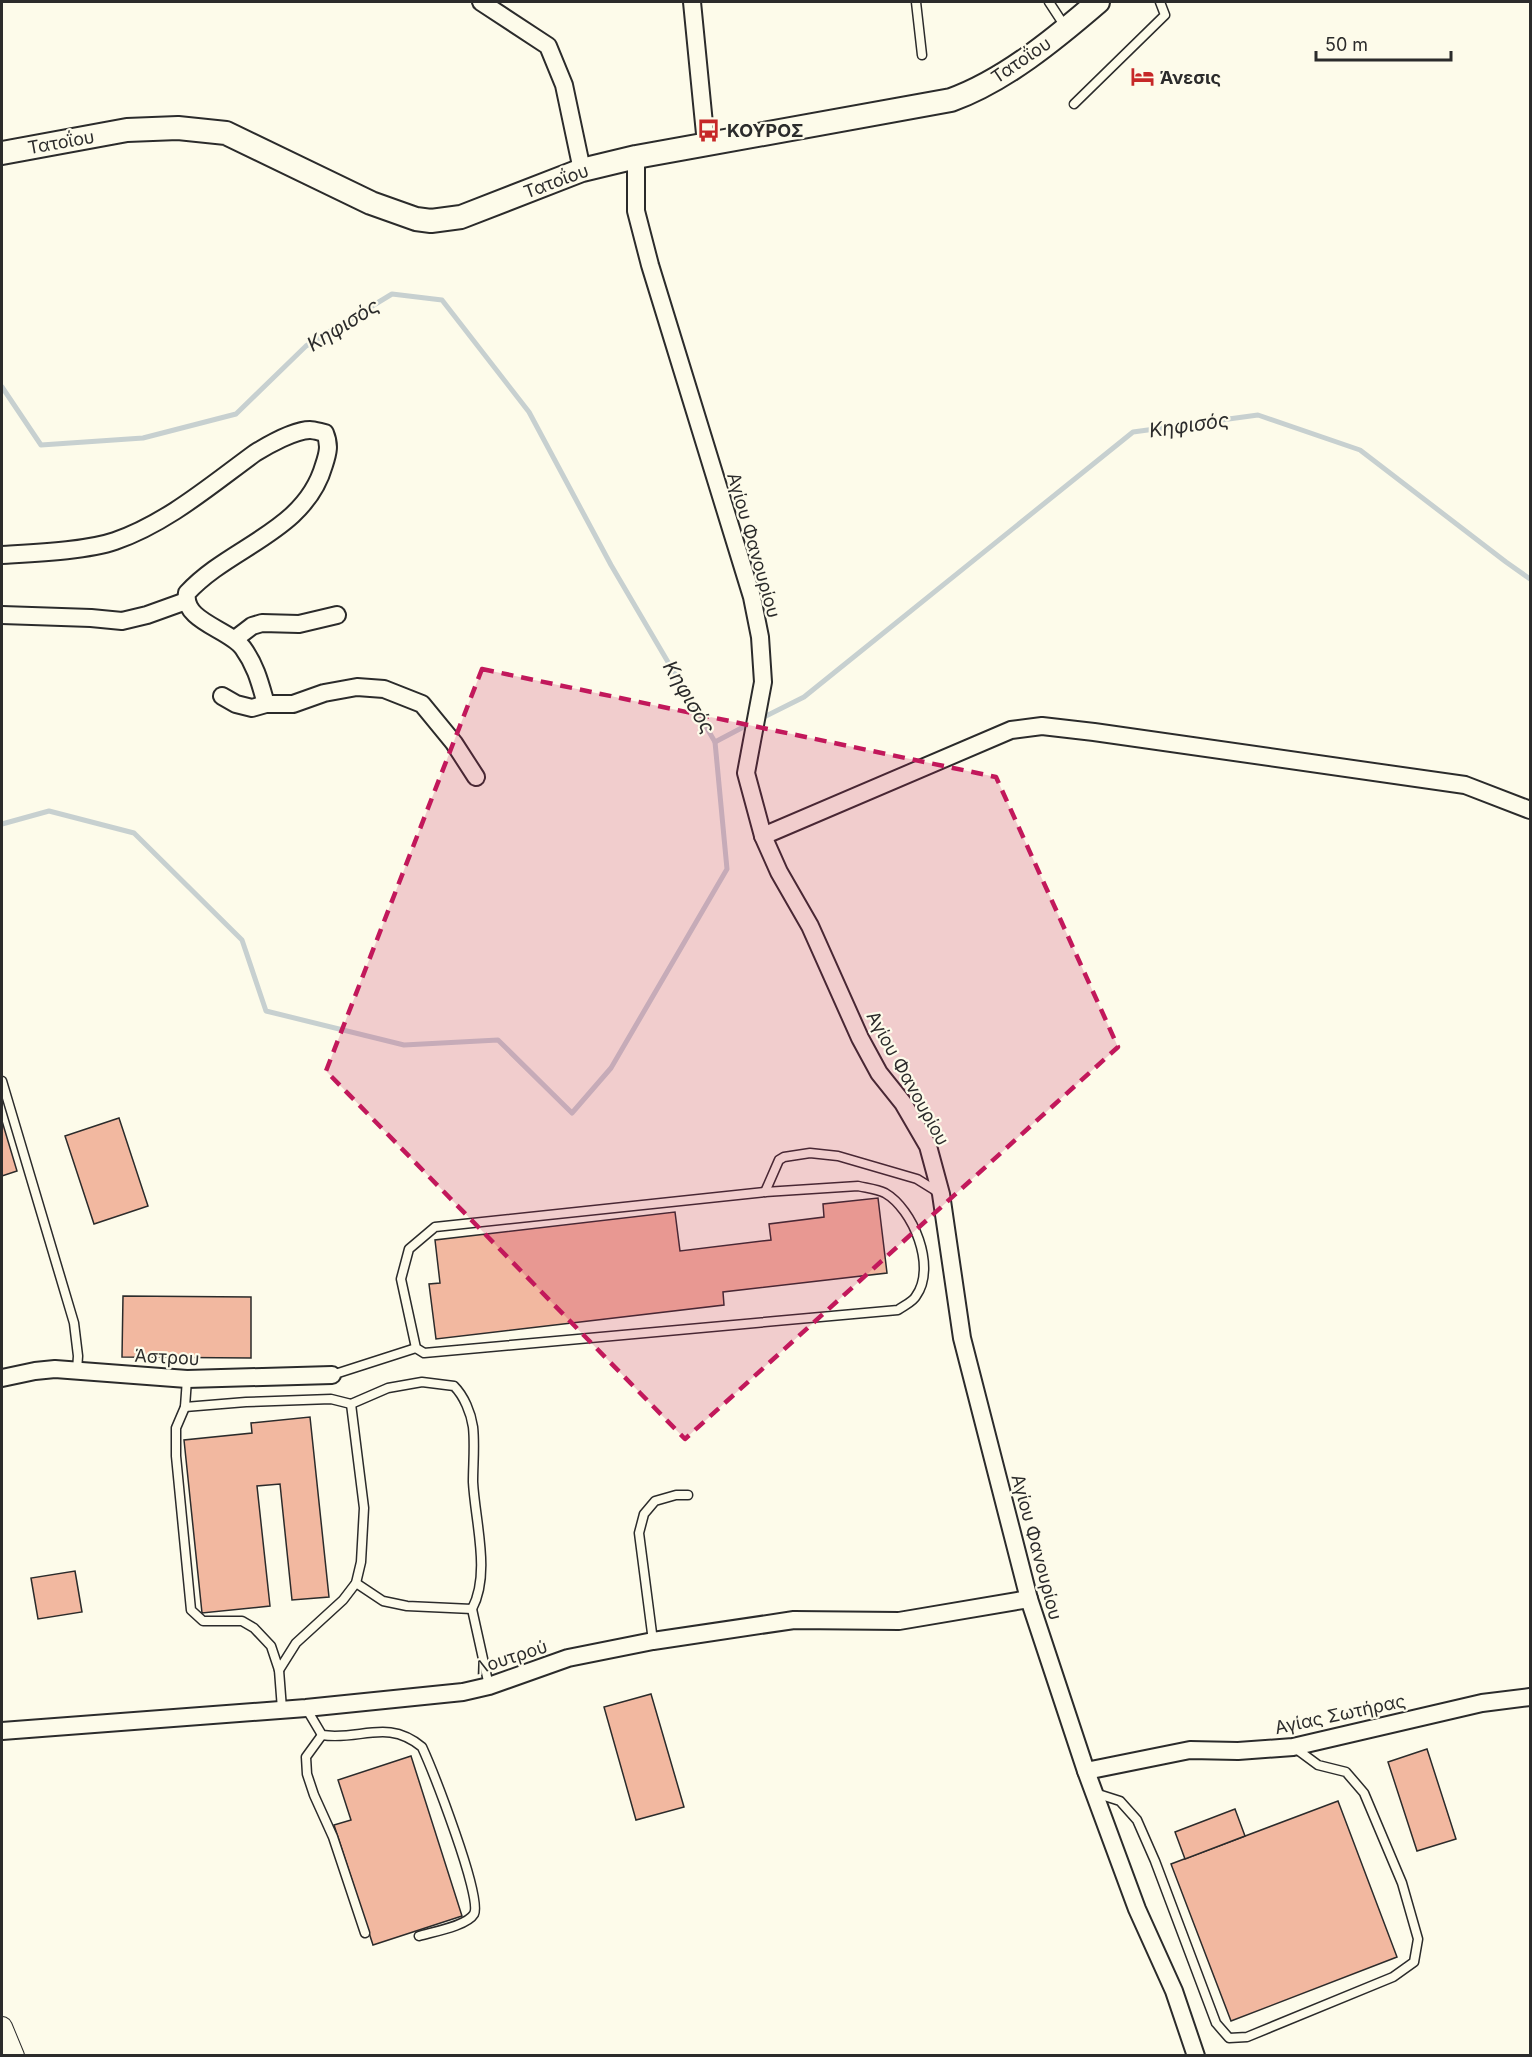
<svg xmlns="http://www.w3.org/2000/svg" width="1532" height="2057" font-family="Inter,sans-serif">
	<style>
		.lines { fill: none; stroke-linecap: round; stroke-linejoin: round }
		.stream { stroke: #c7d0d0; stroke-width: 5 }
		.building { fill: #f2b8a0; stroke: #2b2b2b; stroke-width: 1.5 }
		.service-casing { stroke: #2b2b2b; stroke-width: 11 }
		.minor-casing { stroke: #2b2b2b; stroke-width: 20 }
		.tertiary-casing { stroke: #2b2b2b; stroke-width: 22 }
		.secondary-casing { stroke: #2b2b2b; stroke-width: 26 }
		.service { stroke: #fdfbea; stroke-width: 8 }
		.minor { stroke: #fdfbea; stroke-width: 16 }
		.tertiary { stroke: #fdfbea; stroke-width: 20 }
		.secondary { stroke: #fdfbea; stroke-width: 22 }
		.marked { fill: #c2185b; fill-opacity: 0.2; stroke: #c2185b; stroke-width: 4.5; stroke-dasharray: 12 8; stroke-linejoin: round }
		.labels { text-anchor: middle; dominant-baseline: central; stroke-width: 4.5; stroke-linejoin: round; paint-order: stroke }
		.street-label { font-size: 18px; fill: #2b2b2b; stroke: #fdfbea }
		.poi-label { font-size: 18px; font-weight: bold; fill: #2b2b2b; stroke: #fdfbea; text-anchor: start }
		.water-label { font-size: 20px; font-style: italic; fill: #2b2b2b; stroke: #fdfbea }
	</style>
	<rect width="100%" height="100%" fill="#fdfbea"/>
	<g class="lines">
		<g class="stream">
			<polyline points="2,387 41,445 143,438 236,414 306,346 392,294 442,300 529,412 611,565 715,742 751,723"/>
			<polyline points="760,719 804,697 1133,432 1258,415 1360,450 1506,562 1530,579"/>
			<polyline points="2,824 49,811 134,833 242,940 266,1011 404,1045 498,1040 572,1113 611,1068 727,869 715,742"/>
		</g>
	</g>
	<g class="building">
		<polygon points="119,1118 148,1206 94,1224 65,1136"/>
		<polygon points="2,1121 17,1171 2,1176"/>
		<polygon points="878,1198 887,1273 723,1292 724,1305 436,1339 429,1284 440,1283 435,1240 675,1212 680,1251 771,1240 769,1224 824,1217 823,1204"/>
		<polygon points="123,1296 251,1297 251,1358 122,1357"/>
		<polygon points="310,1417 329,1597 292,1600 280,1484 257,1486 270,1606 202,1613 184,1440 252,1433 251,1423"/>
		<polygon points="75,1571 82,1612 38,1619 31,1578"/>
		<polygon points="651,1694 684,1807 636,1820 604,1707"/>
		<polygon points="1427,1749 1456,1839 1417,1851 1388,1762"/>
		<polygon points="411,1756 462,1916 373,1945 334,1825 351,1820 338,1780"/>
		<polygon points="1338,1801 1397,1957 1231,2021 1171,1864"/>
		<polygon points="1235,1809 1245,1836 1185,1859 1175,1832"/>
	</g>
	<g class="lines">
		<defs>
			<g id="service">
				<polyline points="916,2 922,55"/>
				<polyline points="1049,2 1066,28"/>
				<polyline points="1074,104 1165,15 1160,2"/>
				<polyline points="2,1081 74,1323 78,1356 77,1370"/>
				<path d="M858,1186C866,1188 877,1189 885,1193C913,1209 937,1267 916,1296C913,1302 903,1306 898,1310L424,1353L416,1348L401,1279L409,1249L435,1227L765,1192Z"/>
				<polyline points="765,1192 779,1160 784,1157 810,1153 838,1156 917,1179 938,1192"/>
				<polyline points="332,1375 416,1348"/>
				<polyline points="187,1379 185,1407 176,1428 176,1456 191,1610 203,1621 242,1621 254,1628 271,1646 279,1670 282,1709"/>
				<path d="M185,1407L246,1402L331,1399L351,1404L388,1388L422,1382L454,1386C464,1396 471,1413 473,1427C475,1445 473,1464 473,1482C475,1521 491,1574 472,1609L407,1606L383,1601L356,1583"/>
				<polyline points="472,1609 489,1686"/>
				<polyline points="653,1641 639,1533 644,1514 655,1501 676,1495 688,1495"/>
				<polyline points="279,1670 296,1643 343,1600 356,1583 361,1562 364,1508 351,1404"/>
				<path d="M306,1708L322,1735C360,1741 387,1718 422,1747C432,1769 483,1898 474,1914C467,1926 432,1932 419,1936"/>
				<polyline points="322,1735 306,1757 307,1774 314,1795 333,1837 365,1933"/>
				<polyline points="1095,1793 1120,1801 1137,1820 1155,1861 1216,2023 1229,2038 1247,2037 1393,1977 1414,1962 1418,1939 1402,1883 1364,1793 1346,1772 1318,1765 1295,1748"/>
			</g>
			<g id="minor">
				<polyline points="481,2 548,46 564,85 582,170"/>
				<polyline points="692,2 706,144"/>
				<polyline points="636,157 636,211 650,265 752,597 760,637 763,682 746,773 763,836 779,872 810,926 860,1038 879,1073 903,1103 928,1146 941,1194 962,1338 1029,1599 1086,1771 1137,1909 1174,1991 1196,2056"/>
				<path d="M2,555C33,553 86,551 115,541C167,523 211,485 255,453C268,445 295,430 310,430C314,430 320,432 325,433C330,445 328,453 324,465C305,532 230,546 187,593C182,621 229,629 243,648C256,666 260,683 266,704"/>
				<polyline points="2,615 91,618 122,621 147,615 186,601"/>
				<polyline points="235,639 252,626 262,623 299,624 337,615"/>
				<polyline points="222,696 236,704 252,708 266,704 293,704 324,693 357,687 384,689 422,704 454,743 476,777"/>
				<polyline points="763,836 1011,730 1042,726 1094,732 1465,785 1530,810"/>
				<polyline points="2,1378 35,1371 55,1369 187,1379 332,1375"/>
				<polyline points="2,1731 306,1708 463,1692 489,1686 568,1658 653,1641 794,1620 899,1621 1029,1599"/>
				<polyline points="1086,1771 1190,1750 1238,1751 1293,1747 1482,1703 1530,1697"/>
			</g>
			<polyline id="tertiary" points="2,2027 14,2056"/>
			<path id="secondary" d="M2,153L127,130L178,128L226,133L371,203L416,219L431,221L461,217L582,170L636,157L951,100C1004,81 1055,39 1098,2"/>
		</defs>
		<use href="#service" class="service-casing"/>
		<use href="#minor" class="minor-casing"/>
		<use href="#tertiary" class="tertiary-casing"/>
		<use href="#secondary" class="secondary-casing"/>
		<use href="#service" class="service"/>
		<use href="#minor" class="minor"/>
		<use href="#tertiary" class="tertiary"/>
		<use href="#secondary" class="secondary"/>
	</g>
	<path class="marked" d="M482,669L996,777L1118,1047L685,1439L326,1071Z"/>
	<defs>
		<symbol id="hotel-bare" viewBox="-9 -9 18 18"><path d="M-6-4.5h1.5V1H6V5H4.5V3h-9V5H-6ZM-4 0a1.8 1.8 0 1 1 3.6 0ZM.5 0V-2.5h3Q6-2.5 6 0Z" fill="#c62828" stroke="#fdfbea" stroke-width="2.5" paint-order="stroke"/></symbol>
		<symbol id="bus-bare" viewBox="-9 -9 18 18"><path d="M-5-6H5V4H4V6H2V4H-2V6H-4V4H-5ZM-3.5-4V0h7V-4ZM-3.5 1.2v1.5H-2V1.2ZM2 1.2v1.5H3.5V1.2Z" fill="#c62828" stroke="#fdfbea" stroke-width="2.5" paint-order="stroke"/></symbol>
	</defs>
	<g fill-rule="evenodd">
		<use href="#hotel-bare" x="1126" y="60" width="33" height="33"/>
		<use href="#bus-bare" x="692" y="114" width="33" height="33"/>
	</g>
	<g class="labels">
		<g class="street-label">
			<text transform="translate(1021 60) rotate(-34)">Τατοΐου</text>
			<text transform="translate(61 142) rotate(-10)">Τατοΐου</text>
			<text transform="translate(556 181) rotate(-20)">Τατοΐου</text>
			<text transform="translate(754 545) rotate(74)">Αγίου Φανουρίου</text>
			<text transform="translate(908 1078) rotate(61)">Αγίου Φανουρίου</text>
			<text transform="translate(167 1357) rotate(3)">Άστρου</text>
			<text transform="translate(1037 1547) rotate(75)">Αγίου Φανουρίου</text>
			<text transform="translate(511 1657) rotate(-18)">Λουτρού</text>
			<text transform="translate(1340 1714) rotate(-12)">Αγίας Σωτήρας</text>
		</g>
		<g class="poi-label">
			<text x="1160" y="77">Άνεσις</text>
			<text x="727" y="130">ΚΟΥΡΟΣ</text>
		</g>
		<g class="water-label">
			<text transform="translate(343 325) rotate(-32)">Κηφισός</text>
			<text transform="translate(1189 425) rotate(-8)">Κηφισός</text>
			<text transform="translate(689 697) rotate(59)">Κηφισός</text>
		</g>
	</g>
	<rect width="1532" height="2057" fill="none" stroke="#2b2b2b" stroke-width="6"/>
	<path d="M1316 51v9h135v-9" fill="none" stroke="#2b2b2b" stroke-width="3"/>
	<text x="1325" y="51" font-size="18" fill="#2b2b2b" stroke="#fdfbea" stroke-width="4.5" paint-order="stroke">50 m</text>
</svg>
